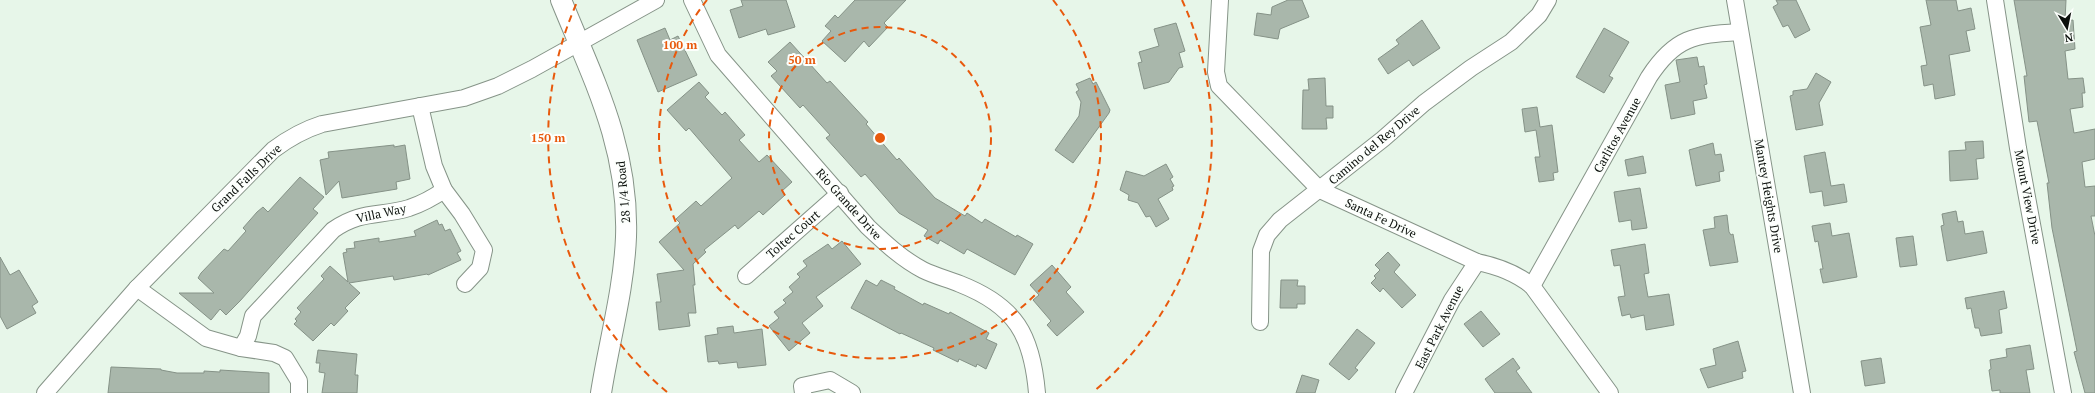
<svg xmlns="http://www.w3.org/2000/svg" width="2095" height="393" font-family="'PT Serif',serif">
	<style>
		.building { fill: #a9b7ab; stroke: #859287 }
		.lines { fill: none; stroke-linecap: round; stroke-linejoin: round }
		.minor-casing { stroke: #869488; stroke-width: 18 }
		.major-casing { stroke: #869488; stroke-width: 22 }
		.minor { stroke: #fff; stroke-width: 16 }
		.major { stroke: #fff; stroke-width: 20 }
		.ring { fill: none; stroke: #e8590c; stroke-width: 2; stroke-dasharray: 7 5 }
		.labels { text-anchor: middle; dominant-baseline: central; stroke-width: 4; stroke-linejoin: round; paint-order: stroke }
		.street-label { font-size: 12px; fill: #0b100c; stroke: #fcfffc }
		.centre { fill: #e8590c; stroke: #fcfffc; stroke-width: 2 }
		.ring-label { font-size: 12px; text-anchor: middle; font-weight: bold; fill: #e8590c; stroke: #fcfffc; stroke-width: 4; stroke-linejoin: round; paint-order: stroke }
	</style>
	<rect width="100%" height="100%" fill="#e7f6e9"/>
	<g class="building">
		<polygon points="741,0 786,0 795,27 768,35 766,29 739,38 730,10 743,6"/>
		<polygon points="855,0 906,0 884,23 888,27 869,47 864,41 845,62 822,41 831,31 825,26 835,15 838,18"/>
		<polygon points="1288,0 1302,0 1309,17 1280,29 1278,39 1254,35 1257,13 1271,15 1272,7"/>
		<polygon points="1776,0 1796,0 1810,30 1795,38 1788,25 1783,27 1773,7 1778,4"/>
		<polygon points="1926,0 1956,0 1958,11 1971,8 1975,29 1966,31 1970,51 1949,55 1955,95 1935,99 1933,84 1924,86 1921,66 1927,65 1920,27 1931,25"/>
		<polygon points="2014,0 2066,0 2065,21 2073,20 2075,49 2065,51 2068,79 2083,78 2085,93 2082,93 2083,107 2070,109 2074,133 2095,129 2095,159 2082,162 2085,187 2095,186 2095,216 2091,216 2095,236 2095,393 2085,393 2074,352 2077,351 2052,228 2047,183 2049,183 2037,121 2029,122 2024,76 2027,76"/>
		<polygon points="1422,20 1440,48 1413,66 1409,60 1388,74 1378,59 1399,44 1396,40"/>
		<polygon points="1176,23 1185,51 1179,53 1183,67 1179,68 1169,82 1144,89 1138,63 1142,62 1139,52 1159,46 1154,29"/>
		<polygon points="665,28 670,40 678,36 697,75 658,92 637,40"/>
		<polygon points="1604,28 1629,42 1609,76 1613,78 1604,93 1576,77"/>
		<polygon points="790,42 827,83 830,81 868,122 866,124 897,160 899,158 935,198 965,216 967,213 982,223 985,219 1016,237 1017,235 1033,244 1015,275 967,249 964,254 940,240 938,244 924,236 928,230 899,213 865,174 861,177 826,138 830,135 803,105 800,108 771,76 777,71 768,62"/>
		<polygon points="1697,57 1699,67 1704,66 1707,84 1704,85 1707,98 1693,101 1695,114 1671,119 1665,85 1680,82 1676,60"/>
		<polygon points="1816,73 1831,82 1819,103 1823,125 1796,130 1790,96 1793,95 1793,91 1807,89"/>
		<polygon points="1090,78 1093,84 1096,82 1110,110 1109,113 1073,163 1055,150 1079,116 1081,102 1076,92 1079,90 1076,84"/>
		<polygon points="1325,78 1326,106 1333,106 1333,118 1326,118 1327,129 1302,129 1303,90 1309,90 1308,79"/>
		<polygon points="699,82 709,93 705,97 722,115 725,112 745,135 739,140 759,162 767,155 792,182 782,191 785,195 763,215 759,211 738,229 735,225 704,250 706,252 693,264 695,285 693,285 696,313 688,313 690,326 659,330 656,302 661,302 657,274 684,270 659,242 680,223 676,219 696,201 701,206 732,178 689,128 686,131 667,110"/>
		<polygon points="1537,107 1540,127 1552,125 1558,172 1553,173 1554,180 1539,182 1535,157 1540,157 1536,130 1525,132 1522,109"/>
		<polygon points="1983,141 1984,158 1976,159 1978,179 1950,181 1949,151 1966,150 1965,142"/>
		<polygon points="1713,143 1715,155 1721,154 1724,171 1719,172 1720,181 1696,186 1689,150"/>
		<polygon points="394,145 394,147 405,145 410,179 396,182 397,189 342,198 339,181 326,195 320,160 329,158 328,152"/>
		<polygon points="1825,152 1831,186 1844,184 1847,202 1824,206 1822,191 1810,193 1804,156"/>
		<polygon points="1643,156 1646,173 1628,176 1625,160"/>
		<polygon points="1166,164 1173,177 1170,179 1174,186 1172,187 1173,190 1158,199 1169,219 1156,227 1150,216 1146,217 1138,203 1128,200 1129,195 1120,190 1126,171 1144,176"/>
		<polygon points="300,177 324,197 313,209 318,213 240,301 226,315 220,309 211,320 179,293 214,293 198,278 201,273 224,249 228,251 246,231 243,228 257,212 263,207 268,212"/>
		<polygon points="1640,188 1647,228 1632,230 1631,220 1619,222 1614,192"/>
		<polygon points="1956,211 1958,222 1963,221 1965,234 1983,231 1987,253 1947,261 1941,226 1944,225 1942,214"/>
		<polygon points="1727,215 1729,232 1731,235 1733,234 1738,262 1710,266 1703,230 1715,228 1714,217"/>
		<polygon points="437,220 439,225 442,224 445,231 450,229 461,251 457,253 461,260 428,275 427,274 394,280 393,276 349,283 360,293 345,308 348,311 334,326 331,323 313,341 294,324 297,321 295,319 301,312 297,308 324,279 321,276 330,266 348,282 343,253 347,252 346,249 355,248 354,242 379,238 379,242 416,236 414,231"/>
		<polygon points="1830,223 1832,236 1849,233 1857,277 1823,283 1820,269 1823,269 1818,241 1815,242 1812,226"/>
		<polygon points="1913,236 1917,265 1900,267 1896,238"/>
		<polygon points="842,241 861,264 816,297 823,306 802,323 810,333 789,351 769,326 779,318 774,312 786,303 783,300 793,292 789,287 800,277 797,274 807,266 803,261 828,244 832,249"/>
		<polygon points="1645,244 1649,273 1644,274 1648,297 1669,294 1674,325 1646,330 1644,315 1631,318 1630,314 1622,316 1618,297 1625,296 1620,265 1614,266 1611,250"/>
		<polygon points="1388,252 1400,265 1394,272 1416,295 1402,308 1383,288 1380,292 1371,283 1376,278 1374,276 1380,270 1375,265"/>
		<polygon points="0,257 10,275 19,270 38,302 32,306 36,313 7,329 0,316"/>
		<polygon points="1052,265 1071,287 1066,292 1084,312 1057,336 1047,325 1051,321 1033,300 1039,295 1030,285"/>
		<polygon points="866,280 877,286 881,280 895,287 894,289 923,305 924,303 949,314 950,312 989,333 986,339 997,344 986,369 977,364 976,367 959,359 958,362 933,350 934,348 901,333 900,334 851,308"/>
		<polygon points="1281,280 1298,280 1297,286 1305,286 1305,304 1297,304 1297,308 1280,308"/>
		<polygon points="2004,291 2007,308 1999,310 2002,333 1981,336 1979,328 1975,328 1971,308 1967,309 1965,298"/>
		<polygon points="1481,311 1500,334 1483,347 1464,324"/>
		<polygon points="733,326 734,333 762,329 766,365 738,368 737,362 719,364 718,361 708,362 705,336 718,334 717,328"/>
		<polygon points="1357,329 1375,343 1355,368 1358,370 1349,380 1329,364"/>
		<polygon points="1738,341 1746,371 1742,372 1743,378 1708,388 1700,369 1716,365 1713,349"/>
		<polygon points="2030,345 2034,369 2026,370 2030,393 2000,393 2000,390 1992,391 1989,370 1991,369 1990,360 2007,357 2006,349"/>
		<polygon points="318,350 357,354 355,375 358,375 357,393 322,393 325,373 319,372 320,363 316,363"/>
		<polygon points="1513,358 1520,368 1516,371 1532,393 1495,393 1485,379"/>
		<polygon points="1881,358 1885,383 1865,386 1861,361"/>
		<polygon points="111,367 161,369 161,370 177,373 204,373 204,371 220,372 220,370 269,373 269,393 108,393"/>
		<polygon points="1302,375 1319,380 1315,393 1296,393"/>
	</g>
	<g class="lines">
		<defs>
			<g id="minor">
				<path d="M692,0L718,55L868,227C885,243 902,259 923,270C935,276 948,279 960,284C1016,306 1032,335 1037,393"/>
				<path d="M1220,0L1216,72L1219,86L1320,190L1477,262C1497,266 1516,273 1532,286L1610,393"/>
				<polyline points="1735,0 1802,393"/>
				<polyline points="1995,0 2018,148 2063,393"/>
				<polyline points="420,106 434,166 444,190 462,214 484,250 480,268 465,284"/>
				<polyline points="746,276 840,193"/>
				<path d="M1532,286L1649,77C1675,37 1694,35 1739,32"/>
				<polyline points="137,288 206,338 241,348 274,353 285,358 299,381 299,393"/>
				<polyline points="1260,322 1261,251 1267,235 1280,220 1383,139 1424,103 1471,68 1511,42 1539,15 1548,0"/>
				<path d="M241,348L248,336L253,316L333,230C362,210 379,217 409,208C421,204 434,197 444,190"/>
				<path d="M45,393L137,288L273,150C289,138 303,130 322,124L464,98L498,86L532,69L656,0"/>
				<polyline points="803,393 802,386 830,380 852,393"/>
				<polyline points="1404,393 1452,300 1477,262"/>
			</g>
			<path id="major" d="M561,0C594,81 629,147 626,237C624,289 609,342 601,393"/>
		</defs>
		<use href="#minor" class="minor-casing"/>
		<use href="#major" class="major-casing"/>
		<use href="#minor" class="minor"/>
		<use href="#major" class="major"/>
	</g>
	<g class="ring">
		<circle cx="880" cy="138" r="111"/>
		<path d="M1053 0A221 221 0 1 1 707 0"/>
		<path d="M667 392A332 332 0 0 1 578 0M1182 0A332 332 0 0 1 1093 392"/>
	</g>
	<g class="labels">
		<g class="street-label">
			<text transform="translate(1617 135) rotate(-61)">Carlitos Avenue</text>
			<text transform="translate(1374 145) rotate(-40)">Camino del Rey Drive</text>
			<text transform="translate(246 178) rotate(-44)">Grand Falls Drive</text>
			<text transform="translate(623 192) rotate(-95)">28 1/4 Road</text>
			<text transform="translate(1769 196) rotate(80)">Mantey Heights Drive</text>
			<text transform="translate(2028 197) rotate(79)">Mount View Drive</text>
			<text transform="translate(849 204) rotate(48)">Rio Grande Drive</text>
			<text transform="translate(381 213) rotate(-12)">Villa Way</text>
			<text transform="translate(1381 218) rotate(25)">Santa Fe Drive</text>
			<text transform="translate(793 234) rotate(-41)">Toltec Court</text>
			<text transform="translate(1439 327) rotate(-63)">East Park Avenue</text>
		</g>
	</g>
	<circle cx="880" cy="138" r="6" class="centre"/>
	<g class="ring-label">
		<text x="680" y="49">100 m</text>
		<text x="802" y="64">50 m</text>
		<text x="548" y="142">150 m</text>
	</g>
	<g transform="translate(2067 28) rotate(170)" stroke="#fcfffc" stroke-width="3" paint-order="stroke">
	<path d="M0-3L7 15L0 10L-7 15Z" fill="#0b100c"/>
	<text y="-6" font-size="11" font-weight="bold" text-anchor="middle" fill="#0b100c">N</text>
	</g>
</svg>
